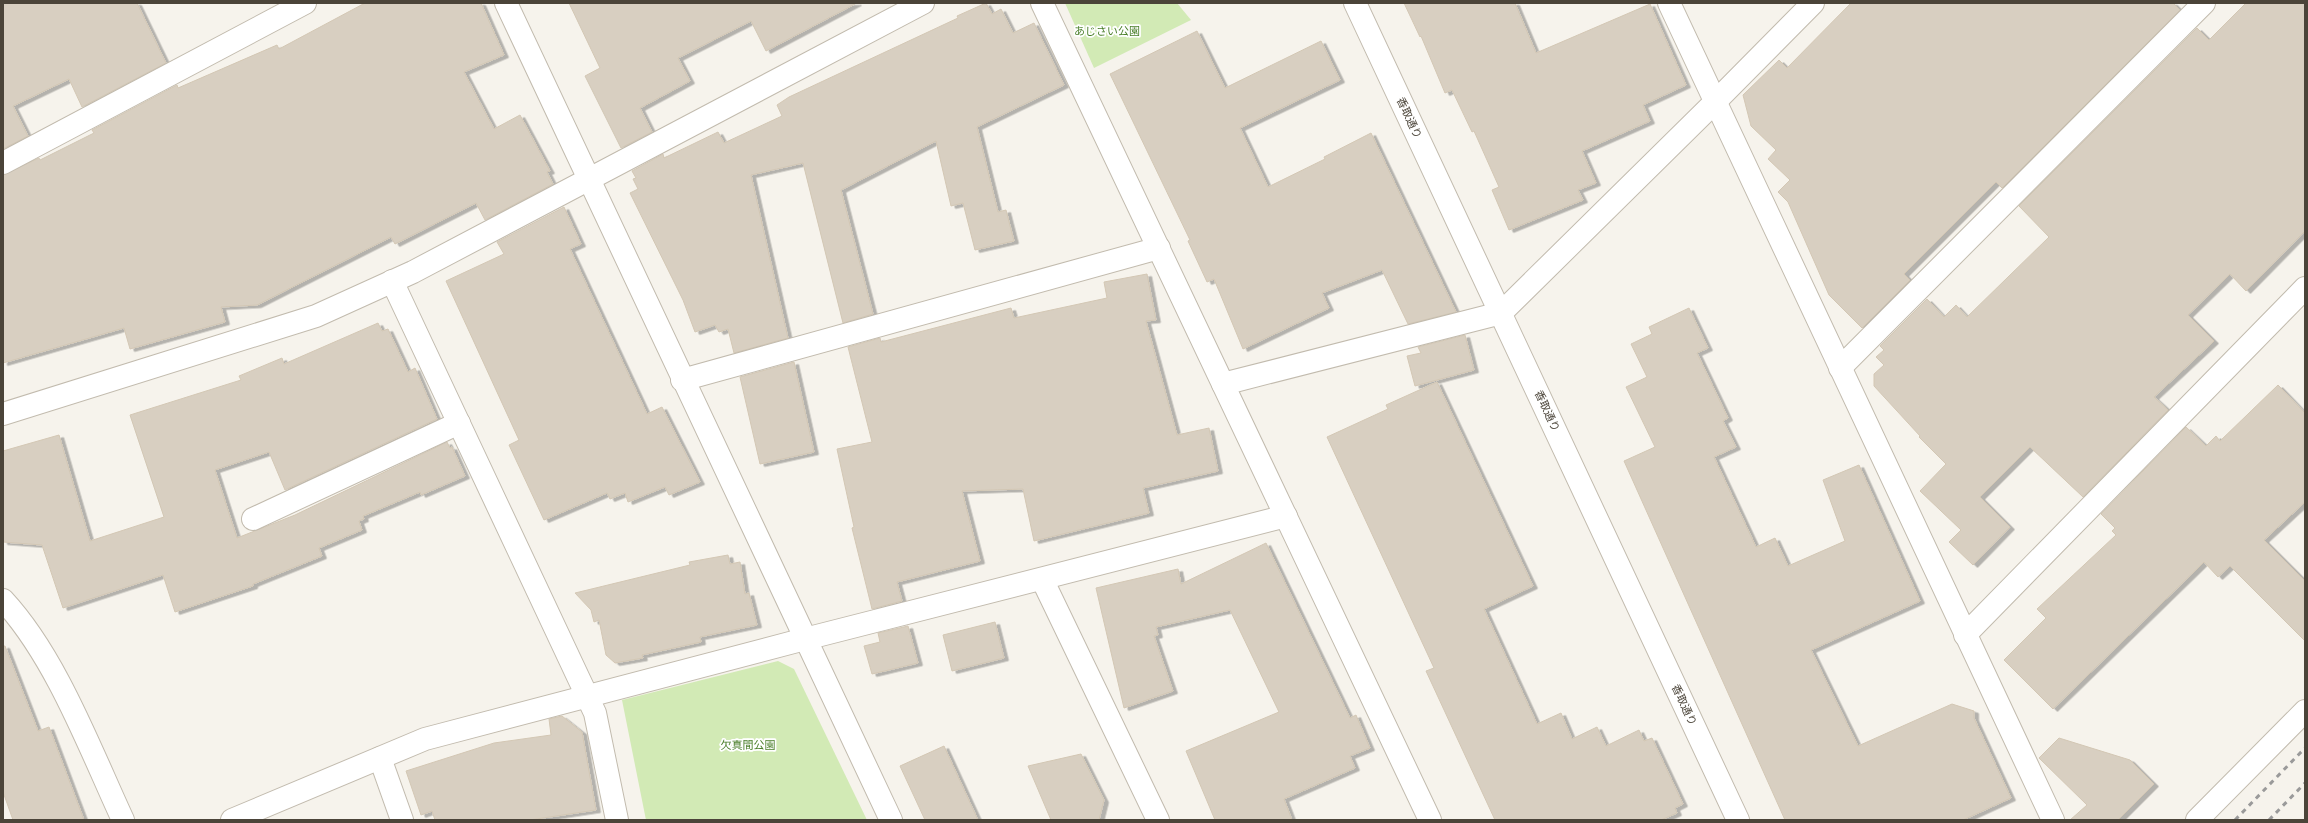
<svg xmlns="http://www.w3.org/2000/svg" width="2308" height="823" font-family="'Nunito Sans','Noto Sans JP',sans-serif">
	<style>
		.green { fill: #d2eab5 }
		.building { fill: #d8cfc1; stroke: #d3c7b4; filter: url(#shadow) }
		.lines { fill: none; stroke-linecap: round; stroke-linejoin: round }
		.minor-casing { stroke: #c2bbae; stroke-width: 24 }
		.tertiary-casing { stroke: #c2bbae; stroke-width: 24 }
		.minor { stroke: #fff; stroke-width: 22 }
		.tertiary { stroke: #fff; stroke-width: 22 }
		.rail { stroke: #9a9a9a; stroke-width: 3; stroke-dasharray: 5 5; stroke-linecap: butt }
		.labels { text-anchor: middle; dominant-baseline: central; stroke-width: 3.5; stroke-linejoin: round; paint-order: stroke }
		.park-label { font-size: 11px; fill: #4a7f2a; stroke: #fff }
		.street-label { font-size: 11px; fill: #4b4439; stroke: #fff }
	</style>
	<defs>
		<filter id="shadow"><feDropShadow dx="4.5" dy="2.5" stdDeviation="0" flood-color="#0004"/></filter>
	</defs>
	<rect width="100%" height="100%" fill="#f6f3ec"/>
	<g class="green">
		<polygon points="1065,3 1177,3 1191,20 1094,68"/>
		<polygon points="778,661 794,669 867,820 646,820 622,700"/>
	</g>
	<g class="building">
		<polygon points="3,3 137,3 166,63 82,107 69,79 13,106 28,136 3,149"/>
		<polygon points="365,3 481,3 504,55 464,72 494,129 520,115 550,171 547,172 553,184 485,220 476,203 395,244 391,237 257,305 221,307 225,322 130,349 124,328 3,363 3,175 39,158 40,160 94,133 92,130 177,85 178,88 277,45 279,49"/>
		<polygon points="569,3 857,3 766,51 751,21 678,58 690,81 640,108 652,132 621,148 585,76 600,68"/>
		<polygon points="986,3 992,14 1001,9 1013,33 1034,23 1064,85 977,127 998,212 1006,210 1014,241 975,250 963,203 951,206 936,141 841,190 873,314 843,323 803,163 751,175 788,338 734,353 728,329 719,332 715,325 695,332 683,300 630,193 638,189 633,179 636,178 632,171 663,154 664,158 718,132 724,143 782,116 777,105 789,97 958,18 957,16"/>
		<polygon points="1404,3 1515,3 1536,53 1650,4 1686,85 1643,105 1650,121 1582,151 1596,183 1578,190 1583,200 1509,230 1492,190 1499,187 1474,131 1472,132 1452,90 1445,93 1421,36 1420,37"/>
		<polygon points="1851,3 2173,3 2180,10 2002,188 1996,182 1904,274 1910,280 1862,328 1829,295 1788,202 1778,192 1790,180 1768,159 1776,150 1751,126 1743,95 1779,60 1787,68"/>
		<polygon points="2246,3 2305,3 2305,231 2246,291 2230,274 2188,315 2214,341 2154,397 2168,410 2083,497 2030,447 1980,497 2010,527 1973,565 1949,542 1961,530 1920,491 1946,464 1919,437 1920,436 1874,386 1874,374 1884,365 1876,357 1884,350 1880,346 1927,299 1944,317 1956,305 1967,317 2049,237 2019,206 2197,28 2209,40"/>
		<polygon points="1197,31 1225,88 1321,41 1340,80 1240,128 1268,187 1325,159 1324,157 1371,133 1456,312 1408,324 1382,270 1322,293 1329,308 1243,349 1214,279 1207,282 1188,241 1190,240 1110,74"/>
		<polygon points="564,207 581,244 570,249 647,414 662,407 700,482 669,495 665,487 628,502 625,493 610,499 607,493 544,520 509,445 519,440 446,281 504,254 497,242"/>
		<polygon points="1147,274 1156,320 1146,321 1177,435 1209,428 1218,471 1143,488 1149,513 1034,541 1023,489 962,491 980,561 897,582 902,601 872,609 852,528 854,527 837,449 872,442 848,347 880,338 881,342 1011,308 1014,318 1107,298 1104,282"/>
		<polygon points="1689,308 1708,348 1697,353 1728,418 1723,421 1736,447 1714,457 1756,547 1775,538 1788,566 1845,541 1823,480 1859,465 1920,601 1811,650 1858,746 1952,704 1974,711 1974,718 2011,798 1963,820 1785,820 1624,461 1655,447 1626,387 1647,377 1631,344 1652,334 1649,327"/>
		<polygon points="378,323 382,331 388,329 408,372 415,368 437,419 285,490 269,452 215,470 237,538 295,515 447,442 450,448 452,447 465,476 421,495 420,492 363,516 364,519 359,521 362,530 319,548 322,556 253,584 253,586 175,612 163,575 63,608 42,545 3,542 3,451 59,435 90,541 164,517 130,415 241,380 239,376 282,358 284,364"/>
		<polygon points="1465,335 1474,370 1415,386 1407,356 1421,353 1418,347"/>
		<polygon points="794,362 814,452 760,464 740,377"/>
		<polygon points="1437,382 1533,586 1484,609 1537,724 1561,713 1572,739 1597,727 1606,746 1639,730 1644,741 1652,738 1683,804 1675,808 1677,813 1661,820 1495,820 1426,671 1434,668 1327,437 1388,409 1386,405"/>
		<polygon points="2278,385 2305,413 2305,502 2264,540 2305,581 2305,641 2230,566 2218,577 2204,562 2053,709 2004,660 2046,618 2037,609 2116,535 2112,531 2115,528 2101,514 2186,427 2206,446 2216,436 2220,441"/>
		<polygon points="1266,543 1350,718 1356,715 1370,748 1350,756 1355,768 1284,799 1292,820 1215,820 1186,751 1279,712 1230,610 1156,627 1158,635 1154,636 1173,691 1124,708 1096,588 1178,569 1181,584"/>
		<polygon points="728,555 730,564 740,562 745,594 749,593 757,625 700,637 701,642 642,655 643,658 615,663 606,655 599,620 594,622 591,610 575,593 690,565 689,562"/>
		<polygon points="995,622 1004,658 952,671 943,635"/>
		<polygon points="908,626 918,663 872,674 864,646 880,642 878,633"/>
		<polygon points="3,646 5,646 38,731 49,727 84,820 13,820 3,792"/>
		<polygon points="562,716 582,732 596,810 530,820 435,820 432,811 421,815 406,771 494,743 551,735 549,719"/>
		<polygon points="2059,738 2130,760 2154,784 2118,820 2070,820 2087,805 2039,758"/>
		<polygon points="944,746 978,820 925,820 900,766"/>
		<polygon points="1081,754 1104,800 1099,820 1051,820 1028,766"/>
	</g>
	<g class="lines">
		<defs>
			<g id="minor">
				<polyline points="1042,3 1430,820"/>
				<polyline points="1669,3 2053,820"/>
				<polyline points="3,163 305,3"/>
				<polyline points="392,281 595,713 617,820"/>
				<polyline points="1840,368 2204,3"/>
				<polyline points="682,380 1159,248"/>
				<polyline points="1223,384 1501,313 1715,102 1813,3"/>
				<polyline points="3,414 316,316 413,272 923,3"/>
				<polyline points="253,519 459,423"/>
				<polyline points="1042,579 1158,820"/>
				<polyline points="1965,635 2305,288"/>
				<polyline points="380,758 402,820"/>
				<polyline points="232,820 425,739 805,639 1286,516"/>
				<polyline points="2197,820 2305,711"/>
			</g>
			<g id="tertiary">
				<polyline points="506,3 891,820"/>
				<polyline points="1355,3 1738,820"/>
				<path d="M3,600C56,657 90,749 123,820"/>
			</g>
		</defs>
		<use href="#minor" class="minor-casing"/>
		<use href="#tertiary" class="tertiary-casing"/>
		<use href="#minor" class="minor"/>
		<use href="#tertiary" class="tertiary"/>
		<g class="rail">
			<polyline points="2235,820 2305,748"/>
			<polyline points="2269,820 2305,783"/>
		</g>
	</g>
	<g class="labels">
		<g class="park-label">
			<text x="1107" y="31">あじさい公園</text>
			<text x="748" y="745">欠真間公園</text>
		</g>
		<g class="street-label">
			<text transform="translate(1409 118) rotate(65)">香取通り</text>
			<text transform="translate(1547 411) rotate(65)">香取通り</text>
			<text transform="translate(1684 705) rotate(65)">香取通り</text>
		</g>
	</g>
	<rect width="2308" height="823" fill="none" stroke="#4b4439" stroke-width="8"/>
</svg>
